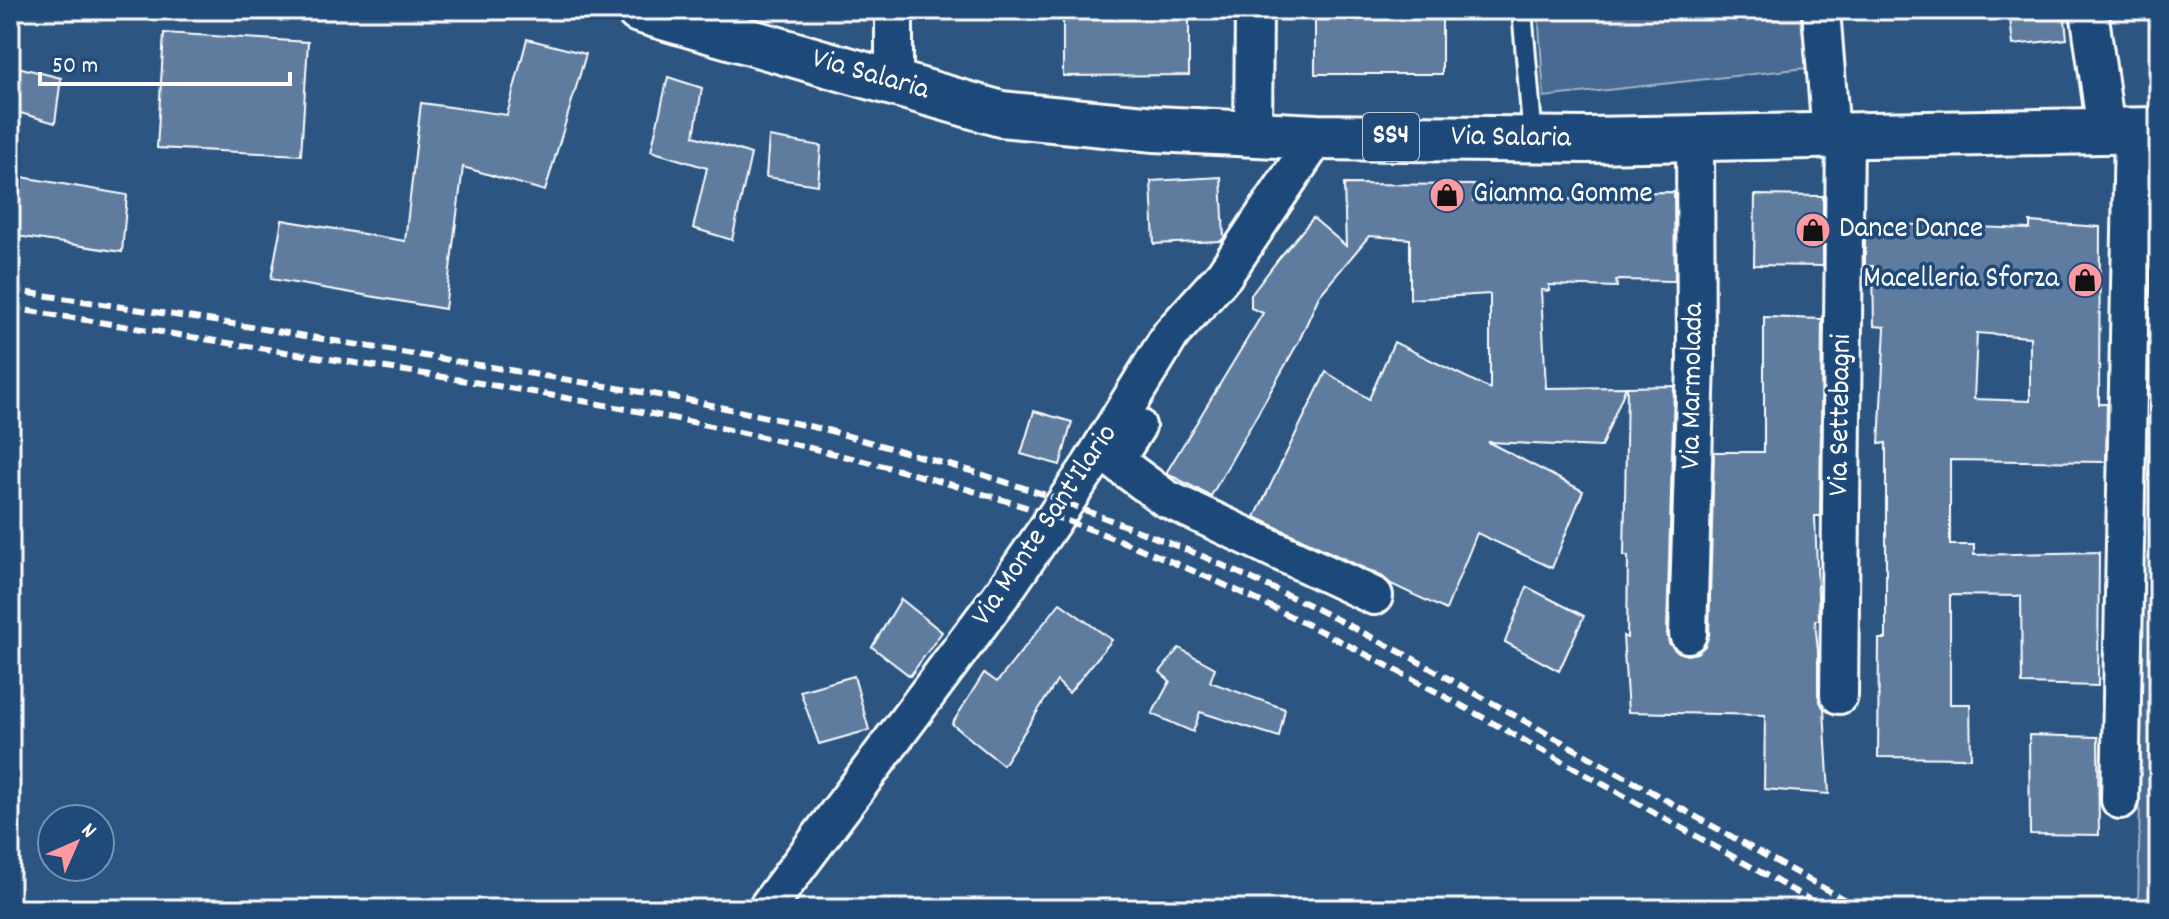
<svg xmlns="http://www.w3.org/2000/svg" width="2169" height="919" font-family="Dekko,sans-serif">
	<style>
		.green { fill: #486b92; stroke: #a4b5c8; stroke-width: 2 }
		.building { fill: #5e7c9f; stroke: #fff; stroke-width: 2; fill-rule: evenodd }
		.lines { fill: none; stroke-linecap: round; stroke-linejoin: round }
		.service-casing { stroke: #fff; stroke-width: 24 }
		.minor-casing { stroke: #fff; stroke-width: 42 }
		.primary-casing { stroke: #fff; stroke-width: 50 }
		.service { stroke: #1f4a7a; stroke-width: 18 }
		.minor { stroke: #1f4a7a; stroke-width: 36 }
		.primary { stroke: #1f4a7a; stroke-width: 44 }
		.rail { stroke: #fff; stroke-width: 6; stroke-dasharray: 12 6; stroke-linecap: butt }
		.labels { text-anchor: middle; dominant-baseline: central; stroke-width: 7; stroke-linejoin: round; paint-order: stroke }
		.shield { fill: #1f4a7a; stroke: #bcc9d7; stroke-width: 2 }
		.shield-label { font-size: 28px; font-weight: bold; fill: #fff }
		.street-label { font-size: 30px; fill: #fff; stroke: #1f4a7a }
		.poi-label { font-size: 30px; fill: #fff; stroke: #1f4a7a; text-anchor: start }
	</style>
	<rect width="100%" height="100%" fill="#2c5582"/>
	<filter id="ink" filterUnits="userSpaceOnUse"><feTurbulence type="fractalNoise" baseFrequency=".0125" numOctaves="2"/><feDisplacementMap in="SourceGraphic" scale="16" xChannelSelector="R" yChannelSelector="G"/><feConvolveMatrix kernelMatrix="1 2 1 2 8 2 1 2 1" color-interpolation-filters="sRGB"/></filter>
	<g filter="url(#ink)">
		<g class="green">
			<polygon points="1538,10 1800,10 1806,68 1544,97"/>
			<polygon points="2159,410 2159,909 2138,909 2146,457"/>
		</g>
		<g class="building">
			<polygon points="1063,10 1189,10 1189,75 1063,76"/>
			<rect x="1315" y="10" width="127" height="64"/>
			<polygon points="2009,10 2064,10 2067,39 2013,45"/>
			<polygon points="164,33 308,42 301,155 157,148"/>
			<polygon points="527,39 586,54 545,191 463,167 445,309 271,279 282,220 405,241 421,103 507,115"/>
			<polygon points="10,65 61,78 55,123 10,110"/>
			<polygon points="668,77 702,88 694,136 751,154 732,240 693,228 707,168 651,151"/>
			<polygon points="769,137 821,146 818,185 766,177"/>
			<polygon points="10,175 127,195 122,252 10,235"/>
			<polygon points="1221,177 1224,238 1221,241 1154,244 1151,181"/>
			<polygon points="1344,184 1474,185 1473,201 1575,199 1575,193 1674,192 1675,281 1616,280 1617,287 1549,285 1549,291 1541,290 1546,388 1626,387 1601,447 1488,442 1583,491 1552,568 1477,533 1446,610 1391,584 1383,577 1255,517 1326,372 1369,399 1394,342 1490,389 1490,294 1410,299 1410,239 1369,236 1319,296 1299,341 1211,496 1166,473 1263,313 1251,308 1251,295 1280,257 1313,218 1346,246"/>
			<polygon points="1755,195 1823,196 1823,266 1754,265"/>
			<path d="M2030,222L2100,227L2099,404H2107L2106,462L1950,460V545H1974V555L2099,552L2098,686L2022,684L2021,596L1950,595V704H1970L1971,758L1878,757L1879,639H1886V443L1879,444L1885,327L1874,326L1873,266H1865V223L2030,229ZM1977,333L2030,337V401L1974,399Z"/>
			<polygon points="1764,317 1822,319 1820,516 1815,516 1819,620 1815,620 1818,652 1818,695 1824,709 1829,794 1764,789 1765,715 1628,712 1623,636 1627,638 1628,556 1624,556 1627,387 1674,386 1667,633 1669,643 1676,651 1687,655 1697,653 1705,646 1709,635 1714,452 1764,452"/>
			<polygon points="1034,411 1072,422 1060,465 1021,454"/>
			<polygon points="1527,587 1584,616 1559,671 1505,642"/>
			<polygon points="901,599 942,632 910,676 872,647"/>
			<polygon points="1060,603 1112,640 1069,693 1057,681 1003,765 952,724 984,673 997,682"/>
			<polygon points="1179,648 1215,668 1210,682 1285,709 1279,737 1200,712 1193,732 1152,714 1170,681 1160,672"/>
			<polygon points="854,676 869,730 819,744 800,691"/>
			<polygon points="2029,735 2098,737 2099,835 2030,834"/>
		</g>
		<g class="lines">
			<defs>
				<polyline id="service" points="1522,10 1533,139"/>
				<g id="minor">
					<polyline points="894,10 894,83"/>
					<polyline points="1821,10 1831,136"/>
					<polyline points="2089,10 2106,131"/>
					<polyline points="1253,133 1254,10"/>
					<polyline points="1137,426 1115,461 1165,498 1374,596"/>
					<polyline points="1688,634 1696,361 1695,138"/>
					<polyline points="1839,695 1845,136"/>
					<polyline points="2120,800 2133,131"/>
					<polyline points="766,909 1005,590 1090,466 1171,334 1224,275 1317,137"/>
				</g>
				<polyline id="primary" points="639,10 1001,114 1155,129 1317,137 1587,140 2159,130"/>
			</defs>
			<use href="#service" class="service-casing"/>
			<use href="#minor" class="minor-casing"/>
			<use href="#primary" class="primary-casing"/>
			<use href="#service" class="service"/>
			<use href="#minor" class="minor"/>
			<use href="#primary" class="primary"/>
			<g class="rail">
				<polyline points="10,290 227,323 683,399 827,430 971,471 1046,495 1200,555 1309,605 1412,658 1861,909"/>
				<path d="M10,308C119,325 227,343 336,360C573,397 809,437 1038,511C1210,568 1371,655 1529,743C1628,798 1727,853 1826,909"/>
			</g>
		</g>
	</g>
	<defs>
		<symbol id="shop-disc" viewBox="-11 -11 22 22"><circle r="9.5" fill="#ff9aa2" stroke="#1f4a7a"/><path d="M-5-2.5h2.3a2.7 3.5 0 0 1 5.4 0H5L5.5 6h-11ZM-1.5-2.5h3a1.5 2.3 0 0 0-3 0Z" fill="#111"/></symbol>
	</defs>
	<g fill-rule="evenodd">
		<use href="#shop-disc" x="1427" y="175" width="40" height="40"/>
		<use href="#shop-disc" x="1793" y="210" width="40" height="40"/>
		<use href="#shop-disc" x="2065" y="260" width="40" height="40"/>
	</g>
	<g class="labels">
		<rect class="shield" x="1363" y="113" width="56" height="48" rx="6"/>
		<g class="shield-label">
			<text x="1391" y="137">SS4</text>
		</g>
		<g class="street-label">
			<text transform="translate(870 76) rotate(16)">Via Salaria</text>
			<text transform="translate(1511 139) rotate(1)">Via Salaria</text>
			<text transform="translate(1694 386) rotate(-89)">Via Marmolada</text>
			<text transform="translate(1842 415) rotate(-89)">Via Settebagni</text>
			<text transform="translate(1046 526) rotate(-56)">Via Monte Sant'Ilario</text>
		</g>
		<g class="poi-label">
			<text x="1473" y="195">Giamma Gomme</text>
			<text x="1839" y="230">Dance Dance</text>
			<text x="2059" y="280" text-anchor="end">Macelleria Sforza</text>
		</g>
	</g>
	<rect width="2169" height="919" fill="none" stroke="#1f4a7a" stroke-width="40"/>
	<rect x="20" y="20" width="2129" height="879" fill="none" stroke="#fff" stroke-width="3" filter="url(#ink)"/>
	<g transform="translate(76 843) rotate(45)"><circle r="38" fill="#1f4a7a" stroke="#7992af" stroke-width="2"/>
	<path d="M0-6L14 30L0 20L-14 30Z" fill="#ff9aa2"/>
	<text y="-12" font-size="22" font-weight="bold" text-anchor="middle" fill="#ffffff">N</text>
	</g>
	<path d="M40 72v12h250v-12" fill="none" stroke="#ffffff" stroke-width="4"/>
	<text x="52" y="72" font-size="24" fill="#ffffff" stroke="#1f4a7a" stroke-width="6" paint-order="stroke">50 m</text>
</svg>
